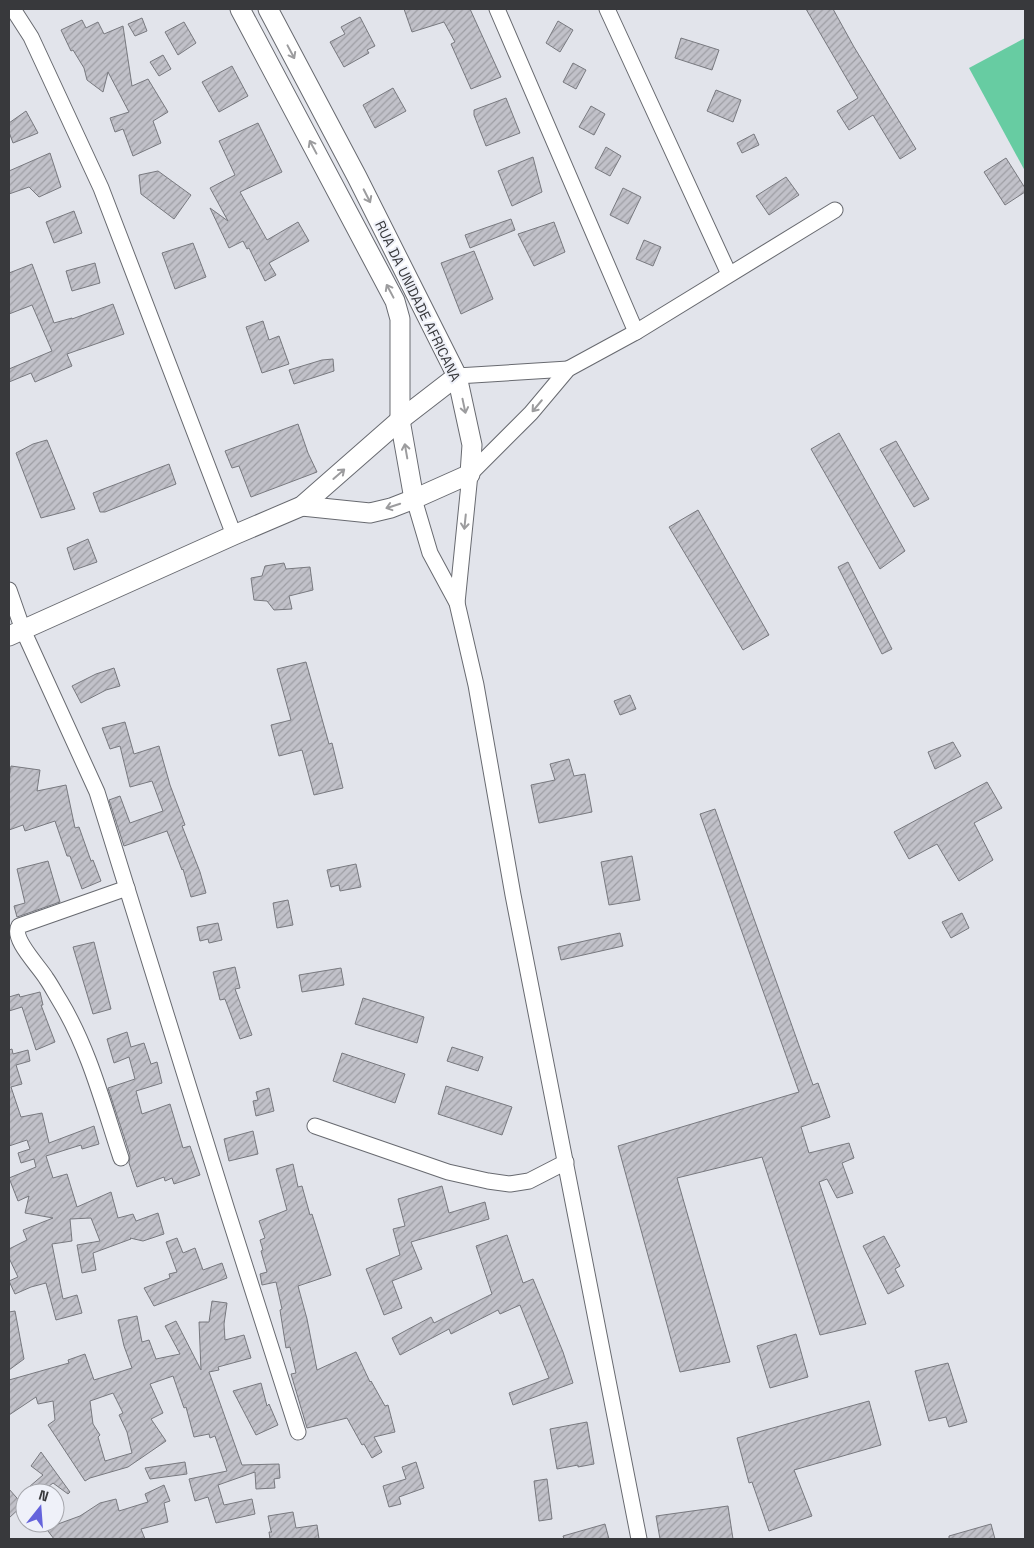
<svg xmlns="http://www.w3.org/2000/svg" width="1034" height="1548" font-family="'Space Grotesk',sans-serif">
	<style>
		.pitch { fill: #67cca2 }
		.building { fill: url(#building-hatch); stroke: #78797f; fill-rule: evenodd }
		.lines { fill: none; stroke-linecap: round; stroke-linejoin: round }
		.minor-casing { stroke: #686a70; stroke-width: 17 }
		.tertiary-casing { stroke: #686a70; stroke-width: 21 }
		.minor { stroke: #fff; stroke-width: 15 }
		.tertiary { stroke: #fff; stroke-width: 19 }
		.oneway { stroke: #9c9c9e }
		.labels { text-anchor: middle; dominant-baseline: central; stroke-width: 4; stroke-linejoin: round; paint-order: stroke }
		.street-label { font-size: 14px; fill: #38393c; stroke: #eff1f9 }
	</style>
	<defs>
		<pattern id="building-hatch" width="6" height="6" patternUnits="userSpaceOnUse" patternTransform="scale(1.25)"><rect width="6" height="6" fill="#c1c1c9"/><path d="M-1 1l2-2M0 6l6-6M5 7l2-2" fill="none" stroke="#9e9ea4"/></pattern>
	</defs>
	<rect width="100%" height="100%" fill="#e2e4eb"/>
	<polygon class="pitch" points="1025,38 1025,171 969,68"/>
	<g class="building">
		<polygon points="404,9 470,9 501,77 471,89 451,44 455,42 444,22 412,32"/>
		<polygon points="806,9 833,9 854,47 916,149 900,159 873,115 849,130 837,111 858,98"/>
		<polygon points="360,17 375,46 367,50 369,53 344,67 330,42 345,34 341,27"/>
		<polygon points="142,18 147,31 135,36 128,24"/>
		<polygon points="82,20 86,28 98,22 104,34 123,26 132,86 148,79 168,112 153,121 161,143 133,156 123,129 115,132 110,118 129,112 108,72 103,92 87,80 84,68 73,50 71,51 61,30"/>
		<polygon points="558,21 573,30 560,52 546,43"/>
		<polygon points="184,22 196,43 178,55 165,32"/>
		<polygon points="681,38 719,50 712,70 675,58"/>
		<polygon points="163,55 171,69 159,76 150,62"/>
		<polygon points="573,63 586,70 576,89 563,82"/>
		<polygon points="232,66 248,96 219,112 202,82"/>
		<polygon points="393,88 406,111 375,128 363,105"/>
		<polygon points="716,90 741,100 733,122 707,111"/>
		<polygon points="506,98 520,133 486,146 474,115 474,110"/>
		<polygon points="591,106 605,114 594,135 579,127"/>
		<polygon points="26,111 38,133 13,143 9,132 9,123"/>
		<polygon points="258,123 282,172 240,192 267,240 298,222 309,241 269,263 276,275 265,281 249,248 247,249 243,241 229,248 210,208 228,221 210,188 235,175 219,141"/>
		<polygon points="754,134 759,145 742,153 737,143"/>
		<polygon points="606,147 621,156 610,176 595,168"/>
		<polygon points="50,153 61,187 39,197 29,187 9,194 9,171"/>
		<polygon points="533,157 542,192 512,206 498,171"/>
		<polygon points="1006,158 1025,188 1025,192 1005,205 984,172"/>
		<polygon points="158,171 191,195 174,219 141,194 139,175"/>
		<polygon points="786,177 799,195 769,215 756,196"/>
		<polygon points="623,188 641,197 628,224 610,215"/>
		<polygon points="74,211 82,233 54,243 46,222"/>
		<polygon points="511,219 515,230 470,248 465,235"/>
		<polygon points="554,222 565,252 534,266 518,234"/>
		<polygon points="644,240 661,247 653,266 636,259"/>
		<polygon points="193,243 206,277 175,289 162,253"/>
		<polygon points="474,251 493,299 461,314 441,263"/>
		<polygon points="95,263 100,283 72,291 66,271"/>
		<polygon points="32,264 54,323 72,318 72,319 113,304 124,334 67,354 72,366 35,382 31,373 9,382 9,369 52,351 32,305 9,314 9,273"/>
		<polygon points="263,321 269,340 279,336 289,364 262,373 246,327"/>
		<polygon points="333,359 334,371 294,384 289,370 322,360"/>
		<polygon points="298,424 308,453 317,472 251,497 239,466 232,468 225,451"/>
		<polygon points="839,433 905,551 880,569 811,449"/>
		<polygon points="47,440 75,509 41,518 16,453 33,444"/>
		<polygon points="896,441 929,499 914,507 880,449"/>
		<polygon points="169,464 176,484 105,512 100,512 93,493"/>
		<polygon points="698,510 769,635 743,650 669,527"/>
		<polygon points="88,539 97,562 74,570 67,548"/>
		<polygon points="848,562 892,649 882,654 838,567"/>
		<polygon points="284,563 286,569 310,567 313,590 289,596 292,609 274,610 267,601 254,600 251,578 262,576 265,566"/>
		<polygon points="306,662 329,744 332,743 343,788 314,795 302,750 279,756 271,725 291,720 277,669"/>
		<polygon points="114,668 120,686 106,690 81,703 72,686 96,674"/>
		<polygon points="630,695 636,709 620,715 614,701"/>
		<polygon points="125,722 134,754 159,746 170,785 185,825 182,826 200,872 206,893 191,897 183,869 182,870 167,831 124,846 109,800 120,796 130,823 163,811 152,781 130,787 120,746 110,749 102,728"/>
		<polygon points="953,742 961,756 935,769 928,752"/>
		<polygon points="569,759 574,776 585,774 592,812 539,823 531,785 555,780 550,764"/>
		<polygon points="11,766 40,770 37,791 66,785 75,828 79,827 91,861 93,860 101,881 82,889 70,856 67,856 55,821 25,831 23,825 9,830 9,778"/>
		<polygon points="987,782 1002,808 974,823 993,860 959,881 937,844 909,859 894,832"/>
		<polygon points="715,809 813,1085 818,1083 830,1117 801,1127 809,1153 849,1143 854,1158 842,1163 853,1193 837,1198 827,1179 819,1182 866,1324 820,1335 762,1157 677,1178 730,1362 680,1372 618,1146 799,1092 700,814"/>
		<polygon points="632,856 640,900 609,905 601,862"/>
		<polygon points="48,861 60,902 17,917 14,906 25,903 17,869"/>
		<polygon points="356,864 361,887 340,891 339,885 331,887 327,870"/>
		<polygon points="288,900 293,925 277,928 273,903"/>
		<polygon points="962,913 969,928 951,938 942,922"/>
		<polygon points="218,923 222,940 209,943 208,939 200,941 197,927"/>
		<polygon points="620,933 623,946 561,960 558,947"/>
		<polygon points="94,942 111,1009 93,1014 73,947"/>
		<polygon points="235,967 240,988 235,989 252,1035 240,1039 225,999 220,1000 213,972"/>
		<polygon points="341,968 344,985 302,992 299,975"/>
		<polygon points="40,992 43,1005 41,1005 55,1042 36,1050 22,1007 9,1011 9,997 19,994 20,997"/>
		<polygon points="363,998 424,1017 417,1043 355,1024"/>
		<polygon points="127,1032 131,1047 144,1043 151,1064 157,1062 162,1083 136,1091 142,1114 170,1104 183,1148 190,1146 200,1175 174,1184 172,1178 165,1181 164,1177 137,1187 129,1163 130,1155 108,1088 135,1079 129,1057 114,1063 107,1039"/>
		<polygon points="452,1047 483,1057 478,1071 447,1061"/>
		<polygon points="12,1049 13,1054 28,1050 30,1061 16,1065 22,1084 11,1087 21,1117 42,1113 49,1143 94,1126 99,1144 82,1149 81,1145 46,1156 53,1178 67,1174 77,1207 111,1192 118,1218 133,1214 136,1221 158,1213 164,1234 143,1241 130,1238 131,1239 93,1253 96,1270 82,1273 77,1245 100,1241 91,1218 70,1219 72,1241 52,1244 63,1299 77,1295 82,1313 56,1320 46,1283 31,1287 15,1294 9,1281 18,1277 9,1258 9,1249 27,1240 23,1230 53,1218 25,1213 29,1196 18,1201 9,1178 36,1167 34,1159 21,1163 18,1153 30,1149 27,1140 9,1146 9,1050"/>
		<polygon points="342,1053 405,1074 395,1103 333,1081"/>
		<polygon points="446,1086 512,1107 502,1135 438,1114"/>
		<polygon points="269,1088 274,1111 256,1116 253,1101 258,1100 256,1092"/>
		<polygon points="253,1131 258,1154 229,1161 224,1139"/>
		<polygon points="293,1164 298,1187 302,1186 310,1215 312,1214 331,1275 298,1286 307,1319 317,1370 356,1352 370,1382 371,1381 385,1406 388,1405 395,1432 374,1437 382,1452 372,1458 364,1444 362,1445 347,1418 307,1428 291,1374 296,1373 290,1347 286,1348 280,1310 282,1309 276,1282 262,1285 260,1274 267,1272 261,1251 263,1250 260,1240 265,1238 259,1221 287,1210 276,1169"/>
		<polygon points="442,1186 449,1213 485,1202 489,1219 411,1242 422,1269 392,1281 402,1308 384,1315 366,1269 400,1255 393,1229 405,1226 398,1199"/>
		<polygon points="507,1235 523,1283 533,1279 563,1352 573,1383 513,1405 509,1393 549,1378 520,1305 500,1314 498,1310 451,1334 449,1329 400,1355 392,1338 431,1317 434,1323 492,1294 476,1246"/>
		<polygon points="884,1236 900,1266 895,1269 904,1286 888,1294 863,1246"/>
		<polygon points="177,1238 183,1253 195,1248 203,1270 222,1263 227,1278 154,1306 144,1288 170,1278 169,1274 177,1272 166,1242"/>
		<path d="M212,1301L227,1303L224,1324L225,1340L244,1335L251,1358L218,1367L219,1370L209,1372L242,1465L279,1464L280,1478L274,1479L275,1488L256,1489L255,1472L218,1485L224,1505L252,1499L255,1514L216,1523L208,1497L195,1501L189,1479L227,1471L215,1436L210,1438L209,1434L194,1437L186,1407L184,1408L173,1376L150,1384L163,1413L151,1419L166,1441L128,1467L90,1478L85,1481L48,1425L55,1420L53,1401L38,1404L36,1397L9,1415V1380L69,1363L68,1360L85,1354L94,1380L132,1368L124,1346L118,1320L137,1316L142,1342L149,1340L156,1359L180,1354L165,1326L176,1321L201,1370L199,1322H209ZM113,1393L123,1413L119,1415L127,1432L132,1453L105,1461L98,1437L100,1435L93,1424L90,1401Z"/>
		<polygon points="15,1311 24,1359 9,1370 9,1312"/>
		<polygon points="796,1334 808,1377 770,1388 757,1346"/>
		<polygon points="948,1363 967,1422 949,1427 946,1417 929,1421 915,1371"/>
		<polygon points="261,1383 267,1406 269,1404 278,1425 256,1435 233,1391"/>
		<polygon points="869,1401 881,1445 794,1470 812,1516 769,1531 752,1482 749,1483 737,1438"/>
		<polygon points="587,1422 594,1464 578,1467 578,1465 557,1469 550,1429"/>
		<polygon points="41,1452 70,1492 68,1494 53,1483 40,1493 22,1493 43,1475 31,1466"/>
		<polygon points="185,1462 187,1474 150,1479 145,1468"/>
		<polygon points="416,1462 424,1488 399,1497 401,1504 389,1507 383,1486 406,1479 402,1467"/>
		<polygon points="547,1479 552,1519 539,1521 534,1481"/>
		<polygon points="164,1485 170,1501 164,1503 168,1522 141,1529 145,1539 54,1539 42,1523 58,1524 80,1516 100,1503 116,1499 119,1511 148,1502 145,1494"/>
		<polygon points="9,1489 23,1505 9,1518"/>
		<polygon points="728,1506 733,1539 660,1539 656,1516"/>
		<polygon points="293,1512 296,1528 317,1525 319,1539 270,1539 269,1532 272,1532 271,1531 268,1516"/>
		<polygon points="605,1524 609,1539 564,1539 563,1536"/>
		<polygon points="991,1524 995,1539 949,1539 949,1536"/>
	</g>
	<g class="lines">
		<defs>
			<g id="minor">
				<polyline points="13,9 31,37 101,188 234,535"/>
				<polyline points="497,9 636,332"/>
				<polyline points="607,9 729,274"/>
				<polyline points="457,376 568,369"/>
				<polyline points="414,499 430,553 457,603 476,685 513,895 639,1539"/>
				<polyline points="9,590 23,630 97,792 227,1210 298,1432"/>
				<polyline points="457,603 470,474 531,413 568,369 636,332 835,210"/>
				<polyline points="315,1126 448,1172 488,1181 510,1184 529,1181 566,1162"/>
				<path d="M121,1158C103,1104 89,1049 60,1001C55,993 51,985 46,978C39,966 11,939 19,926L127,888"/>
			</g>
			<g id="tertiary">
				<polyline points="240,9 395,301 400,319 400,420 414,499"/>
				<polyline points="268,9 357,177 457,376 472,445 470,474 414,499 391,508 370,513 302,506"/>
				<polyline points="9,636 234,535 302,506 400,420 457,376"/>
			</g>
		</defs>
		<use href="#minor" class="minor-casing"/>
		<use href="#tertiary" class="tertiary-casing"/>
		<use href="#minor" class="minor"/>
		<use href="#tertiary" class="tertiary"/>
	</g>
	<defs><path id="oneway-shaft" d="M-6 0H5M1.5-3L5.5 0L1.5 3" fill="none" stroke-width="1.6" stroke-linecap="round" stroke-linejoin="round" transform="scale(1.25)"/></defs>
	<g class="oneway">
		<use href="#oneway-shaft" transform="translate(291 52) rotate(62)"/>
		<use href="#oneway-shaft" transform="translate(313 147) rotate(-118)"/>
		<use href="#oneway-shaft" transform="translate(367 196) rotate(63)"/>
		<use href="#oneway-shaft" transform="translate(390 291) rotate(-118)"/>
		<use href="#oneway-shaft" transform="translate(464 406) rotate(78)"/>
		<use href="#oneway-shaft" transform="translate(537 406) rotate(130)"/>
		<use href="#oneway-shaft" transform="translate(406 451) rotate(-100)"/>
		<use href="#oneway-shaft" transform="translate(339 474) rotate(-41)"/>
		<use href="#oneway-shaft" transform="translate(393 506) rotate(162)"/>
		<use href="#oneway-shaft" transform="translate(465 522) rotate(96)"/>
	</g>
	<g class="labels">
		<g class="street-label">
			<text transform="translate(418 301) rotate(64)">RUA DA UNIDADE AFRICANA</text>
		</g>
	</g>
	<rect width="1034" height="1548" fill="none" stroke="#38393c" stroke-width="20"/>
	<g transform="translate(40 1508) rotate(17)"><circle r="24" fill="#eff1f9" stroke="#a6a7ad"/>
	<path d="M0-4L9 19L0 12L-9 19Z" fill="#6463dc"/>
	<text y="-8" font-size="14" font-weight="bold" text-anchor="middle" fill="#38393c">N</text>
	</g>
</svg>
